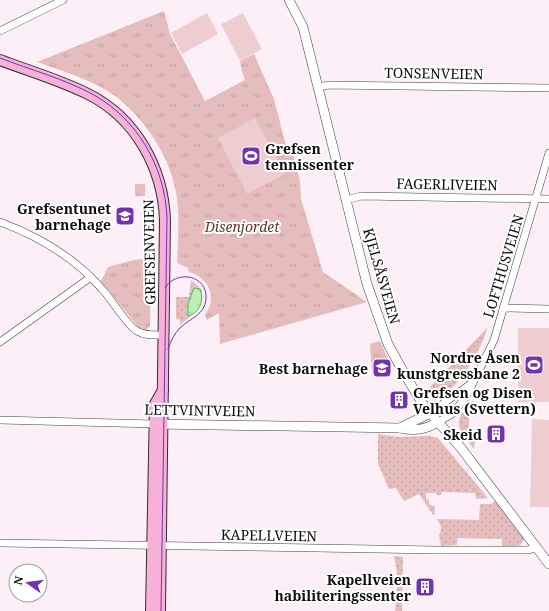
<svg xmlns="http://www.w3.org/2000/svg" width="549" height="611" font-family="'Noto Serif',serif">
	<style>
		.grass { fill: url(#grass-dots) }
		.park { fill: url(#park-tufts) }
		.pitch { fill: #edcdd0 }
		.water { fill: url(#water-ripples); stroke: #4dc047 }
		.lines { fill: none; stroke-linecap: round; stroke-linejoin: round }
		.minor-casing { stroke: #404040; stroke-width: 8 }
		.tertiary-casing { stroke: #404040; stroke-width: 10 }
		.secondary-casing { stroke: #2f2f2f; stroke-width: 12 }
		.minor { stroke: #fff; stroke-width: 7 }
		.tertiary { stroke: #fff; stroke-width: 9 }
		.secondary { stroke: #f7b1d8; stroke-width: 10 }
		.tram { stroke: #7233b0; stroke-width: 1 }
		.labels { text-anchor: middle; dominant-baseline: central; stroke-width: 4; stroke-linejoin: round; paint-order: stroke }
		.street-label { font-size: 14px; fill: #0d0d0d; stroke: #fff }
		.poi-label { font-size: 14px; font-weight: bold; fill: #0d0d0d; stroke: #fff; text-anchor: end }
		.park-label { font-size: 14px; font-style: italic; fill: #5f3824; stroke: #fff }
	</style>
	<defs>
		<pattern id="grass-dots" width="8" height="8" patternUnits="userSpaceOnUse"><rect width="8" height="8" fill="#e5bdbc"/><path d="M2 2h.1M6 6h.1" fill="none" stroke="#c3a1a0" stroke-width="1.8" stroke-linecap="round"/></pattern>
		<pattern id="park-tufts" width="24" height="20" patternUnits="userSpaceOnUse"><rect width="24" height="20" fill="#e5bdbc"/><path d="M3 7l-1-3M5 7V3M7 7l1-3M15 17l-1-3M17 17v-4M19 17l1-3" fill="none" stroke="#c3a1a0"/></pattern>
		<pattern id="water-ripples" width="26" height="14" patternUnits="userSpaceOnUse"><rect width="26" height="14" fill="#bdf0b9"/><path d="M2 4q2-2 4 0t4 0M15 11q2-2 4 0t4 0" fill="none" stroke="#a1cd9e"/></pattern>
	</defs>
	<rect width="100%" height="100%" fill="#fdeff8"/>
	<g class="grass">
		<path d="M191,280L201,289C207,307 192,315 180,325V320L176,319V297H189Z"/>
		<path d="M487,328C485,344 445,416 426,391Z"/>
		<path d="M472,401L475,402V409H469V434L475,441L474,449C458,428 451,423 472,401Z"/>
		<polygon points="378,434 399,437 430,436 438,438 488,498 476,499 475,493 442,492 441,495 437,495 437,493 426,493 426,499 429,500 429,504 435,507 434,516 419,494 404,501 396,488 389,489 378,464"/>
		<path d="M498,500L524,537V540L519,546L502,547V539L457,538V545L441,546L439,535C443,528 441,526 437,519L479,520L480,504H491Z"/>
		<polygon points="394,556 403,557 402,611 395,611 398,579"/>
	</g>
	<g class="park">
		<path d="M164,11L170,34L205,101L245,80L242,72L240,61L254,54L274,99L286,146H291L300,181L301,199L323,272L367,302L220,344L219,313L207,320L205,315C218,297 209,278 189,272L188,268L177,263C178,245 179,226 178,208C176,166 150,125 118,98C96,81 64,72 37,62Z"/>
		<rect x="135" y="184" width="10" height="12"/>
		<polygon points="151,258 150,326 146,330 138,327 101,281 108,267 134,260"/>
		<polygon points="380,341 390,363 372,372 370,344"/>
	</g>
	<g class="pitch">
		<polygon points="207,13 218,34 182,54 171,33"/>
		<polygon points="243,13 262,49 240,61 221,24"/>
		<polygon points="255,118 285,174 247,194 218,138"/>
		<rect x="518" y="328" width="31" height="74"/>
		<polygon points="532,419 549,420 549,507 530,507"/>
	</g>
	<path class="water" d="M194,288L200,289C204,300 200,313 188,316V303Z"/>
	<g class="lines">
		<defs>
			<g id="minor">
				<polyline points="0,31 63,0"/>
				<polyline points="318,87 329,85 549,88"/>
				<polyline points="346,200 361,196 549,199"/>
				<path d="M0,222C38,236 75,258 102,289C111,298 127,326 137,331C145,336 155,335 164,335"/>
				<polyline points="503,308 549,309"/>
				<polyline points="0,342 91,277"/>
				<polyline points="430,413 472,383"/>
				<polyline points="0,420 155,424"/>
				<polyline points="438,422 452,414 466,397 494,340 549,153"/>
				<polyline points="0,543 437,550 527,550 537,548"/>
			</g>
			<g id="tertiary">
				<polyline points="289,0 303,27 367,284 388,344 405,375 424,406 461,448 549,564"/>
				<path d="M156,424L400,428C414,431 425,430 438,422"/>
				<polyline points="400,428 430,413"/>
			</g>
			<g id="secondary">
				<path d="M0,60C29,71 60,80 88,94C136,118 163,168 165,220L160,611"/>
				<polyline points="151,611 155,404 163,390"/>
			</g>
		</defs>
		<use href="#minor" class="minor-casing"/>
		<use href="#tertiary" class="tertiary-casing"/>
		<use href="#secondary" class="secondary-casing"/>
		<use href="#minor" class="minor"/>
		<use href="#tertiary" class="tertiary"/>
		<use href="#secondary" class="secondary"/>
		<g class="tram">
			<path d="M0,58C31,70 65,79 94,95C138,120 165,167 167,218L161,611"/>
			<path d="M165,288C176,269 208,275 206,299C205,315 190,318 180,328C174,334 171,341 168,349"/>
		</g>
	</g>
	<defs>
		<symbol id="stadium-square" viewBox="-11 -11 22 22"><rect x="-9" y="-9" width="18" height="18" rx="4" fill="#7233b0" stroke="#fff"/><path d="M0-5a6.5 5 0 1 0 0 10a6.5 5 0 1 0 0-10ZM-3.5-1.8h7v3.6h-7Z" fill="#fff"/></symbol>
		<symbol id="school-square" viewBox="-11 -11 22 22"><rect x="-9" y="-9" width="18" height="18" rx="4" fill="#7233b0" stroke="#fff"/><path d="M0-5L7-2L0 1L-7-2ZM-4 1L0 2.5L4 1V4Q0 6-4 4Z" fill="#fff"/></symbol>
		<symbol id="building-square" viewBox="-11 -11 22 22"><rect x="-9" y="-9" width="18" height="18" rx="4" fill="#7233b0" stroke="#fff"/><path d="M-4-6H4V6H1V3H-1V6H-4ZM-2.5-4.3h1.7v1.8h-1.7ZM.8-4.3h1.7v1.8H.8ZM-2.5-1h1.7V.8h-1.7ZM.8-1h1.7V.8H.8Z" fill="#fff"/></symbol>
	</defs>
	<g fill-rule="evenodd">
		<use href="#stadium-square" x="240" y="145" width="22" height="22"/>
		<use href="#school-square" x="114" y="205" width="22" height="22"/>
		<use href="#stadium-square" x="523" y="354" width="22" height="22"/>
		<use href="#school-square" x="371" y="357" width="22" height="22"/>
		<use href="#building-square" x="388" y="389" width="22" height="22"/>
		<use href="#building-square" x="485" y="423" width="22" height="22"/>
		<use href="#building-square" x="414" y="576" width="22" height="22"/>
	</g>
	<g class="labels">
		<g class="street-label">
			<text transform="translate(434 73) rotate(1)">TONSENVEIEN</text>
			<text transform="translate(447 184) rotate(1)">FAGERLIVEIEN</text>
			<text transform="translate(149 252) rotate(-91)">GREFSENVEIEN</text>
			<text transform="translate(503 266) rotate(-73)">LOFTHUSVEIEN</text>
			<text transform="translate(382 276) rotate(74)">KJELSÅSVEIEN</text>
			<text transform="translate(200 410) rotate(1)">LETTVINTVEIEN</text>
			<text transform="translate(269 535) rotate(1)">KAPELLVEIEN</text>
		</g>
		<g class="poi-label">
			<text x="265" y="148" text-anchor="start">Grefsen<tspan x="265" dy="16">tennissenter</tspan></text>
			<text x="111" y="208">Grefsentunet<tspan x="111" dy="16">barnehage</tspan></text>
			<text x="520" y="357">Nordre Åsen<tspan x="520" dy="16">kunstgressbane 2</tspan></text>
			<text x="368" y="368">Best barnehage</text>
			<text x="413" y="392" text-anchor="start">Grefsen og Disen<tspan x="413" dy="16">Velhus (Svettern)</tspan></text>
			<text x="482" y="434">Skeid</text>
			<text x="411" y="579">Kapellveien<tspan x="411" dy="16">habiliteringssenter</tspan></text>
		</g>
		<g class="park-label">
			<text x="242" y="226">Disenjordet</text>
		</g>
	</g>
	<g transform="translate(28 583) rotate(284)"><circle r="19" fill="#ffffff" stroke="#9e9e9e"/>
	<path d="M0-3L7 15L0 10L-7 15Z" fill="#7233b0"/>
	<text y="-6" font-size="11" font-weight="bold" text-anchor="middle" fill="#0d0d0d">N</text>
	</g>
</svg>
